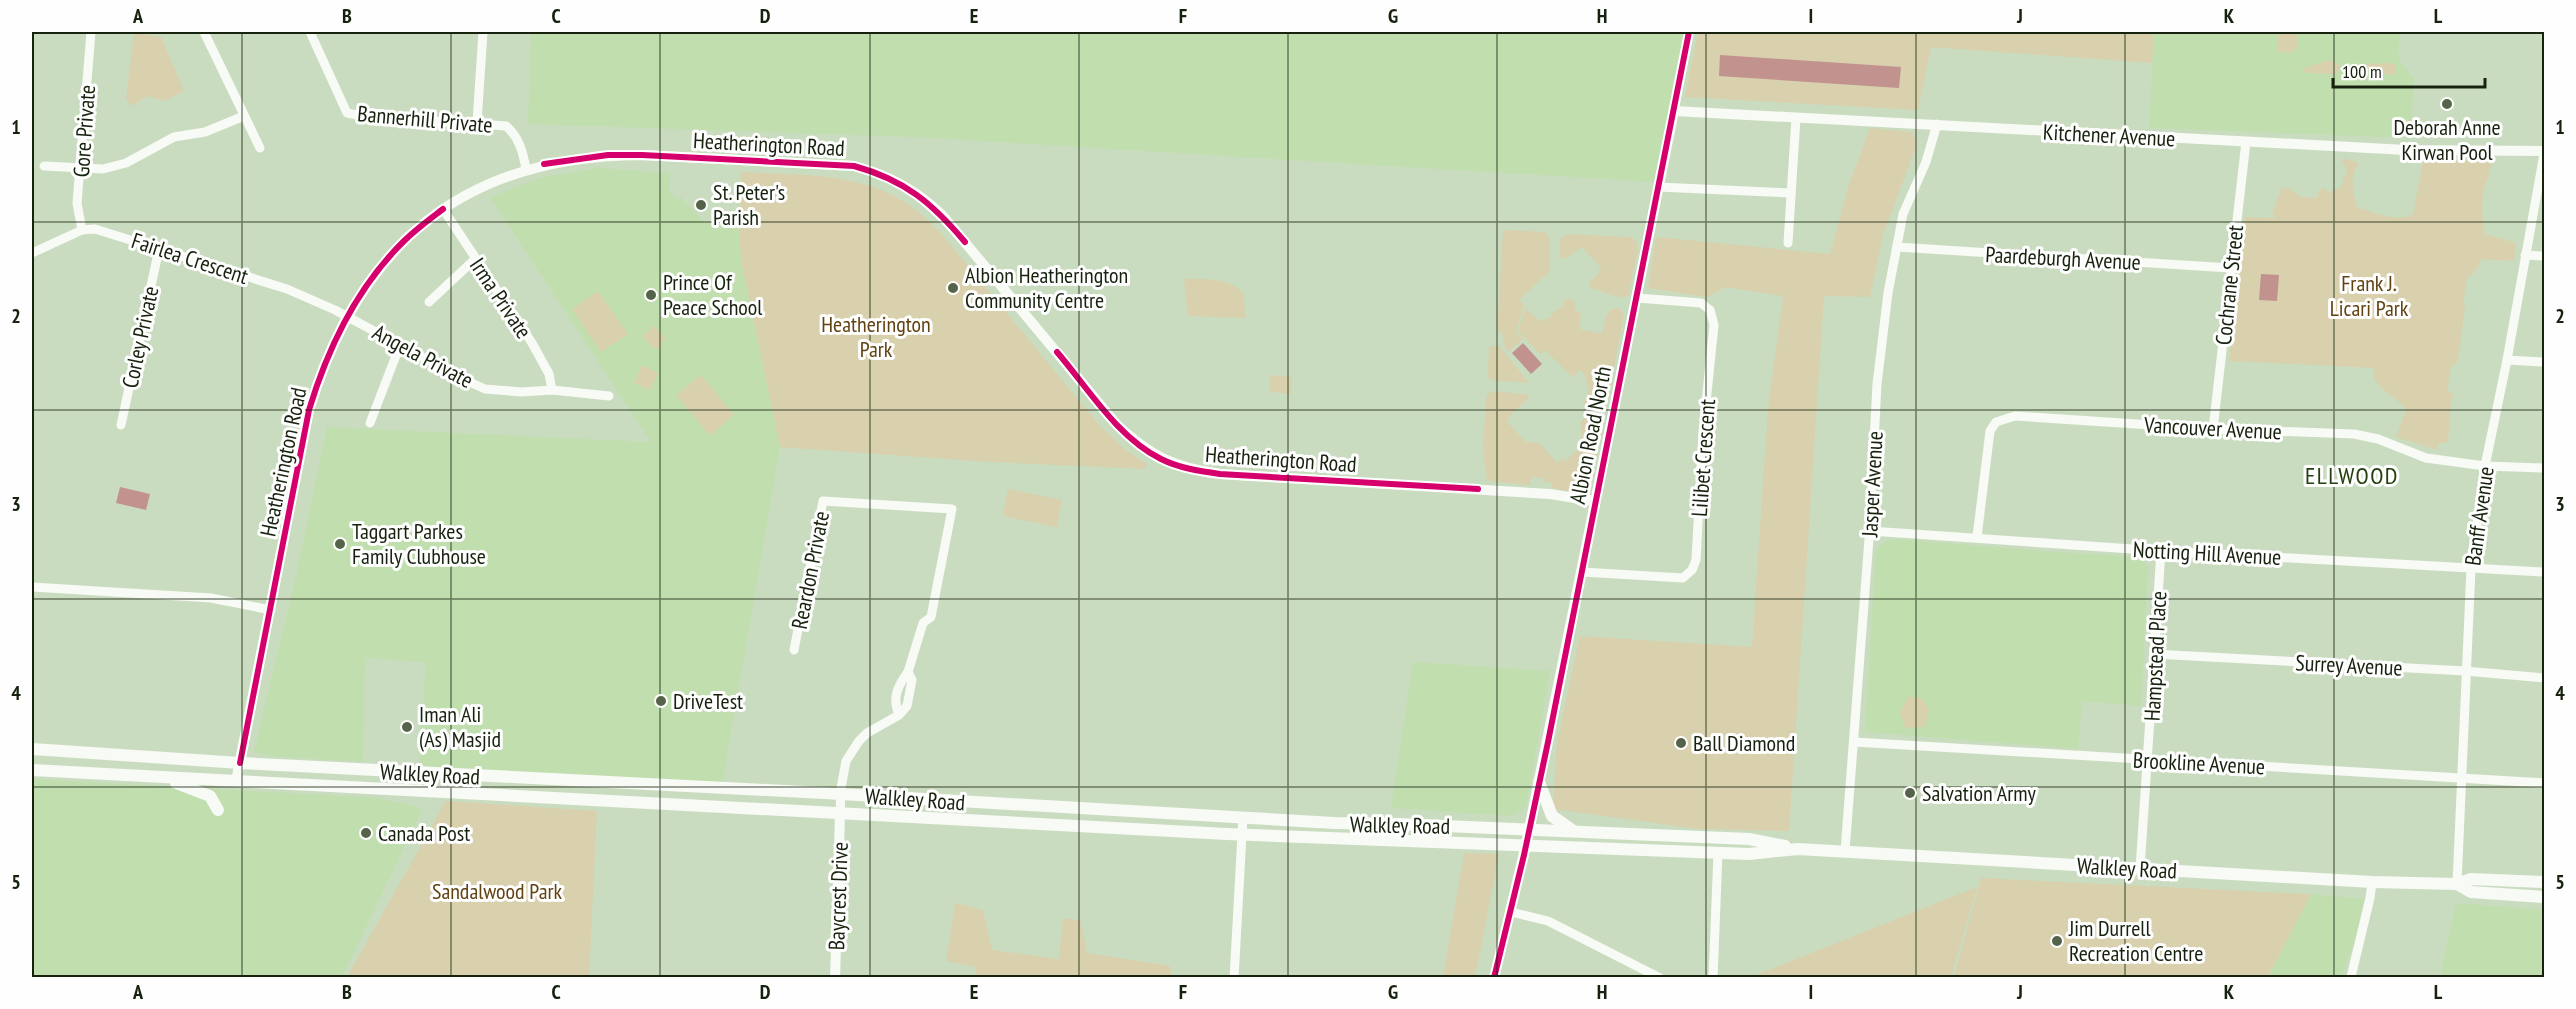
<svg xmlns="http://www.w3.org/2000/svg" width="2576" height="1009" font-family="'PT Sans Narrow',sans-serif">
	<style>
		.built { fill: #c1deaf }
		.green { fill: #d9d0ad }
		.water { fill: #c2928f }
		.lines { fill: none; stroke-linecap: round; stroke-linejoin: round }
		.minor { stroke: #f7faf5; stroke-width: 9 }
		.tertiary { stroke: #f7faf5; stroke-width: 10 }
		.secondary { stroke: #f7faf5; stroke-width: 12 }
		.cycleway-casing { stroke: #fefefe; stroke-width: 10 }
		.cycleway { stroke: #d6006c; stroke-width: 6 }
		.grid { fill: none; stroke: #16220d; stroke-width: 1.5; stroke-opacity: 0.55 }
		.poi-dot { fill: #55634b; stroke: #fefefe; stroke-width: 2 }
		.labels { text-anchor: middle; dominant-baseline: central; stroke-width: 6; stroke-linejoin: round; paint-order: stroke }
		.street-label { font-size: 22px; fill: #16220d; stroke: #fefefe }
		.poi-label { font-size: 22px; fill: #16220d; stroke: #fefefe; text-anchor: start }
		.park-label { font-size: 22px; fill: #614211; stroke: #fefefe }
		.neighbourhood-label { font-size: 24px; letter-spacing: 1.5px; fill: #253f0d; stroke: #fefefe }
		.neatline { fill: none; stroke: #16220d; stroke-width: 2 }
		.grid-label { font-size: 20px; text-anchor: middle; font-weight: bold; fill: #16220d }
	</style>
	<rect width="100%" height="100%" fill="#cadcbf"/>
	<g class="built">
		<polygon points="531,32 1685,32 1654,182 914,137 528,124"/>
		<polygon points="2154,32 2400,32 2398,58 2414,79 2410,138 2149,128"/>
		<polygon points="598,168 670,173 669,191 678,200 681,197 704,222 738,224 742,264 780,447 722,785 419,766 426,662 365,658 363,762 268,756 254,752 296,576 327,427 651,442 490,197 544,177"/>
		<polygon points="1897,539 2039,551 2140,557 2148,567 2141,706 2082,701 2078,749 1865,732 1876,550 1886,541"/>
		<polygon points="1413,662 1550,671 1528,797 1523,810 1512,816 1391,808"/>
		<polygon points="32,779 379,798 423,808 342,977 32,977"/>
		<polygon points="2311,894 2364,899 2354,944 2341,977 2269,977"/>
		<polygon points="2456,903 2544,910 2544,977 2440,977"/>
	</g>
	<g class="green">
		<polygon points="134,32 161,37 184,91 164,101 148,96 131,106 126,98"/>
		<polygon points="1698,32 2154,32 2152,63 1931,47 1918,110 1685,97"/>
		<polygon points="2278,32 2298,32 2297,48 2290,53 2277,52"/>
		<polygon points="2330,60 2340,65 2336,74 2307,73 2301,69"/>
		<polygon points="2390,63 2396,65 2395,75 2364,70 2369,64"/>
		<polygon points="1870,128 1912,132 1917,144 1883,235 1870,297 1824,296 1789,831 1698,829 1553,809 1557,742 1580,636 1752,647 1768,409 1783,296 1725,287 1707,297 1648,288 1656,237 1830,254 1849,185"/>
		<path d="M2491,157C2492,168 2489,175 2485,185C2481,199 2482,221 2485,234L2516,243L2514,261L2482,259L2474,273L2467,278L2463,304L2465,305L2458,361L2451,367L2447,390L2454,395L2451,401L2448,442L2438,444L2437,450L2396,437L2406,410C2397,395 2369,387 2374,368L2229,361L2245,217L2277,218L2272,214L2281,189L2288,188L2301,197L2317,198L2319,191L2324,187L2328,193L2341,187L2347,169L2342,161L2344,158L2359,163C2349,178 2352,192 2358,208C2375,212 2396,223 2413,214L2423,161Z"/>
		<path d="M741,172C817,176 884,170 940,232L1100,426L1127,451L1147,464L1144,469L989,462L780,447L742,264L738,224Z"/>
		<polygon points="1503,230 1543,232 1546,233 1550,240 1550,271 1519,300 1524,305 1516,332 1523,339 1508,352 1504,344 1502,332 1497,332"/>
		<path d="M1567,234L1630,237L1636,240L1638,249L1628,296C1614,300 1603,290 1590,288V281L1597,276L1601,268L1582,247L1564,259L1560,258V240Z"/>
		<path d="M1184,279C1205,279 1230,277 1244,294L1245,318L1188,316Z"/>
		<polygon points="598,291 628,334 601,352 572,309"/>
		<polygon points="1567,298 1575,302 1575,308 1581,315 1580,329 1602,334 1606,317 1610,310 1619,308 1624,314 1607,405 1604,407 1583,404 1589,391 1584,373 1579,370 1573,378 1545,350 1540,354 1518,331 1527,304 1526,309 1541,322 1547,317 1549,319 1556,309 1558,310 1563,305 1562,303"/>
		<polygon points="654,326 666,339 656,350 642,336"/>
		<polygon points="1489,346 1499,346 1529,383 1490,380 1488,376"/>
		<polygon points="642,365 658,373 650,390 634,383"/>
		<polygon points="701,375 734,415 710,436 676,395"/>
		<polygon points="1270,375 1292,377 1291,394 1269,392"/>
		<path d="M1495,391L1528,395L1529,398L1509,416L1510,418L1507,422L1526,442L1539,443L1557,463L1563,458L1566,461C1582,445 1584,446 1580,423L1584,418L1602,420L1603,423L1592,479L1586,489L1574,492L1552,488V483L1543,481V478L1531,477L1530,485L1487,481L1483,448L1486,399L1488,394Z"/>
		<polygon points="1008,489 1062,500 1057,527 1003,516"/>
		<polygon points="1908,697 1921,698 1929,709 1925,727 1905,728 1900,712"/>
		<polygon points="446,801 597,811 589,977 347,977"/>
		<polygon points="1464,853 1499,854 1475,977 1443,977"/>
		<polygon points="1981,878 2311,894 2268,977 1954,977"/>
		<polygon points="1977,887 1951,977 1751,977"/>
		<polygon points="955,903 983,910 992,950 1059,959 1063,918 1081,921 1087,953 1170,966 1172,977 976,977 975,967 946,961"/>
	</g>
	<g class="water">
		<polygon points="1720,55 1901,67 1899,88 1719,76"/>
		<polygon points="2261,274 2279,275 2277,301 2259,300"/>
		<polygon points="1523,343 1542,364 1531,374 1512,353"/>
		<polygon points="120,487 150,494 146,510 116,503"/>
	</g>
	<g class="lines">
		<g class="minor">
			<polyline points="204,32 260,148"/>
			<path d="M310,32L347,113L362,116L506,126C519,137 523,152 526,169"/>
			<polyline points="1674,111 1689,32"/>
			<polyline points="477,122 483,32"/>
			<polyline points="44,166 103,169 126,163 174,137 205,132 244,116"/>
			<polyline points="1658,187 1791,193"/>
			<polyline points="443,209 532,343 549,374 552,390"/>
			<polyline points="82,230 77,203 91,32"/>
			<polyline points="1788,243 1796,118"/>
			<polyline points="1897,247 2230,268"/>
			<polyline points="32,253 82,230 95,229 287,289 335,310 463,379 485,389 522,392 552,390 609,396"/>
			<polyline points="2525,255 2544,256"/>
			<polyline points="429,302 475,259"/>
			<polyline points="2507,360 2544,362"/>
			<polyline points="370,423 400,345"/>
			<polyline points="121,425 159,249"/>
			<polyline points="2213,429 2246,142"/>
			<polyline points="1870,531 2161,551 2544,572"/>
			<polyline points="1977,537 1990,431 1996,422 2015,416 2213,429 2354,434 2378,439 2426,458 2485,466 2544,468"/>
			<polyline points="1582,572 1683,578 1692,570 1696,560 1703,432 1714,325 1710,310 1701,303 1637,298"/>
			<polyline points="32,587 211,598 271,610"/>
			<polyline points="794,650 823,501 952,509 931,617 923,623 908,672"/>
			<polyline points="2154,654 2465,671 2544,678"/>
			<polyline points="1854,742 2544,783"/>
			<path d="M840,814L841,788L846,761L859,741L867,733L899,715L907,706L912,680L908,672C897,687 892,698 899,715"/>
			<polyline points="1845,851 1869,539 1877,384 1888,293 1903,214 1926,162 1937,124"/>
			<polyline points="2140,869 2161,551"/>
			<polyline points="2457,884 2471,568 2485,466 2507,360 2544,154"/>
			<polyline points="1511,912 1548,921 1660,978"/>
			<polyline points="2351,977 2370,898 2372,882"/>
			<polyline points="1234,978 1243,817"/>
			<polyline points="1494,978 1529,829"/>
			<polyline points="1713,978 1718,853"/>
		</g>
		<g class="tertiary">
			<path d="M236,781L309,410C360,243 464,156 642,155L854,166C889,175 918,191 943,216L1117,425C1151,456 1174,468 1220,474L1550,494L1594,501"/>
			<polyline points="1529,829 1674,111 2406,150 2544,151"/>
			<polyline points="835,978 840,814"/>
		</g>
		<g class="secondary">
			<polyline points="32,749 240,763 824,793 1334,823 1398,824 1749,839 1785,846"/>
			<polyline points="32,770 1227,834 1749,854 1798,849 2372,882 2457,884 2471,879 2544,882"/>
			<polyline points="1539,782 1552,816 1572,830"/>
			<polyline points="176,783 210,796 218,810"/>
			<polyline points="2457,884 2471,892 2544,897"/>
		</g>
		<defs>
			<g id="cycleway">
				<path d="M544,164L608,155H642L854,166C905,180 932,203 965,242"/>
				<path d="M1057,352C1088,388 1117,437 1161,459C1179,468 1199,471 1220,474L1478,489"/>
				<path d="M240,763L309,410C328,347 356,288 404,241C416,229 430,219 443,209"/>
				<polyline points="1494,978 1524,855 1548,742 1689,32"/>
			</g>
		</defs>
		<use href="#cycleway" class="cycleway-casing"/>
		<use href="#cycleway" class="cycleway"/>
	</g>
	<path class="grid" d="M242,32V978M451,32V978M660,32V978M870,32V978M1079,32V978M1288,32V978M1497,32V978M1706,32V978M1916,32V978M2125,32V978M2334,32V978M32,222H2544M32,410H2544M32,599H2544M32,787H2544"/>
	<g class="poi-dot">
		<circle cx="2447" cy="104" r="6"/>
		<circle cx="701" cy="205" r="6"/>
		<circle cx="953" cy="288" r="6"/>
		<circle cx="651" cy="295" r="6"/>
		<circle cx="340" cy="544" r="6"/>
		<circle cx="661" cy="701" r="6"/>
		<circle cx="407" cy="727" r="6"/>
		<circle cx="1681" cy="743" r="6"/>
		<circle cx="1910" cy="793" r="6"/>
		<circle cx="366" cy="833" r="6"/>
		<circle cx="2057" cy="941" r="6"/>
	</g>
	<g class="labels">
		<g class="street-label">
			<text transform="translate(425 119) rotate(5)">Bannerhill Private</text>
			<text transform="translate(84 131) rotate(-86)">Gore Private</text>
			<text transform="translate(2109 135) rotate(3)">Kitchener Avenue</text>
			<text transform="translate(769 144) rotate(3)">Heatherington Road</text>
			<text transform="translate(190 258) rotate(18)">Fairlea Crescent</text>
			<text transform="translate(2063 258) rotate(3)">Paardeburgh Avenue</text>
			<text transform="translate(2229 285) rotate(-84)">Cochrane Street</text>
			<text transform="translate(501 298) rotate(56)">Irma Private</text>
			<text transform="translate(140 337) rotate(-78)">Corley Private</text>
			<text transform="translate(423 356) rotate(28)">Angela Private</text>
			<text transform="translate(2213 428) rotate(3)">Vancouver Avenue</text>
			<text transform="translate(1590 435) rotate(-79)">Albion Road North</text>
			<text transform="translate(1703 458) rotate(-86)">Lilibet Crescent</text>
			<text transform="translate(1281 459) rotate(4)">Heatherington Road</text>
			<text transform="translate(283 462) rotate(-78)">Heatherington Road</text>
			<text transform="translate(1872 484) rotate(-87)">Jasper Avenue</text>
			<text transform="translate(2479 516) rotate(-82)">Banff Avenue</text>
			<text transform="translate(2207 553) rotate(3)">Notting Hill Avenue</text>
			<text transform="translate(810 570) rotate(-79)">Reardon Private</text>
			<text transform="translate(2155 656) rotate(-87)">Hampstead Place</text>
			<text transform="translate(2349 665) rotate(3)">Surrey Avenue</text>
			<text transform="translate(2199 763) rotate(3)">Brookline Avenue</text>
			<text transform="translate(430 774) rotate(3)">Walkley Road</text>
			<text transform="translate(915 799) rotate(4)">Walkley Road</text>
			<text transform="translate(1400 825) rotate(1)">Walkley Road</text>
			<text transform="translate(2127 868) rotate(3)">Walkley Road</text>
			<text transform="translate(838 896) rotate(-88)">Baycrest Drive</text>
		</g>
		<g class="poi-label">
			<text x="2447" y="127" text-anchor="middle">Deborah Anne<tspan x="2447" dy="25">Kirwan Pool</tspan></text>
			<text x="713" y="192">St. Peter's<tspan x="713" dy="25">Parish</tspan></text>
			<text x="965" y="275">Albion Heatherington<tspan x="965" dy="25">Community Centre</tspan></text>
			<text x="663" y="282">Prince Of<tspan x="663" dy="25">Peace School</tspan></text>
			<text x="352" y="531">Taggart Parkes<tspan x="352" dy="25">Family Clubhouse</tspan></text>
			<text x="673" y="701">DriveTest</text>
			<text x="419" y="714">Iman Ali<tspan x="419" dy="25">(As) Masjid</tspan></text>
			<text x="1693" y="743">Ball Diamond</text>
			<text x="1922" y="793">Salvation Army</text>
			<text x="378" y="833">Canada Post</text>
			<text x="2069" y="928">Jim Durrell<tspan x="2069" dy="25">Recreation Centre</tspan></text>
		</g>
		<g class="park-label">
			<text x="2369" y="283">Frank J.<tspan x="2369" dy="25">Licari Park</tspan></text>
			<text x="876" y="324">Heatherington<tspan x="876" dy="25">Park</tspan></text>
			<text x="497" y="891">Sandalwood Park</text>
		</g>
		<g class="neighbourhood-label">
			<text x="2352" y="475">ELLWOOD</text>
		</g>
	</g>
	<rect width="2576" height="1009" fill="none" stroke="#fefefe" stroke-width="66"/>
	<path d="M2333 78v9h152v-9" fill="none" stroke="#16220d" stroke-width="3"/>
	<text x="2342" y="78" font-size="18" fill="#16220d" stroke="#fefefe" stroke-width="4.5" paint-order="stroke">100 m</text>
	<rect x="33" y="33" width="2510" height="943" class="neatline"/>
	<g class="grid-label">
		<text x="138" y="23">A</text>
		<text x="347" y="23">B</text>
		<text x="556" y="23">C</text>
		<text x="765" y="23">D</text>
		<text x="974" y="23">E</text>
		<text x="1183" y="23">F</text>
		<text x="1393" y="23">G</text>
		<text x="1602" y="23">H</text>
		<text x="1811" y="23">I</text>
		<text x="2020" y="23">J</text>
		<text x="2229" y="23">K</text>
		<text x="2438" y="23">L</text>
		<text x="16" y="134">1</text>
		<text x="2560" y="134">1</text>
		<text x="16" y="323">2</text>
		<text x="2560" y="323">2</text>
		<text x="16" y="511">3</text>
		<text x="2560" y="511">3</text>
		<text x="16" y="700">4</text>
		<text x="2560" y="700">4</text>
		<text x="16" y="889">5</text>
		<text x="2560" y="889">5</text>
		<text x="138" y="999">A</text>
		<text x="347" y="999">B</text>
		<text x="556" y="999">C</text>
		<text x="765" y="999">D</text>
		<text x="974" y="999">E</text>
		<text x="1183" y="999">F</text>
		<text x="1393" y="999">G</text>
		<text x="1602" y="999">H</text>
		<text x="1811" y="999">I</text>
		<text x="2020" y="999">J</text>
		<text x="2229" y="999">K</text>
		<text x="2438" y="999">L</text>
	</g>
</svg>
